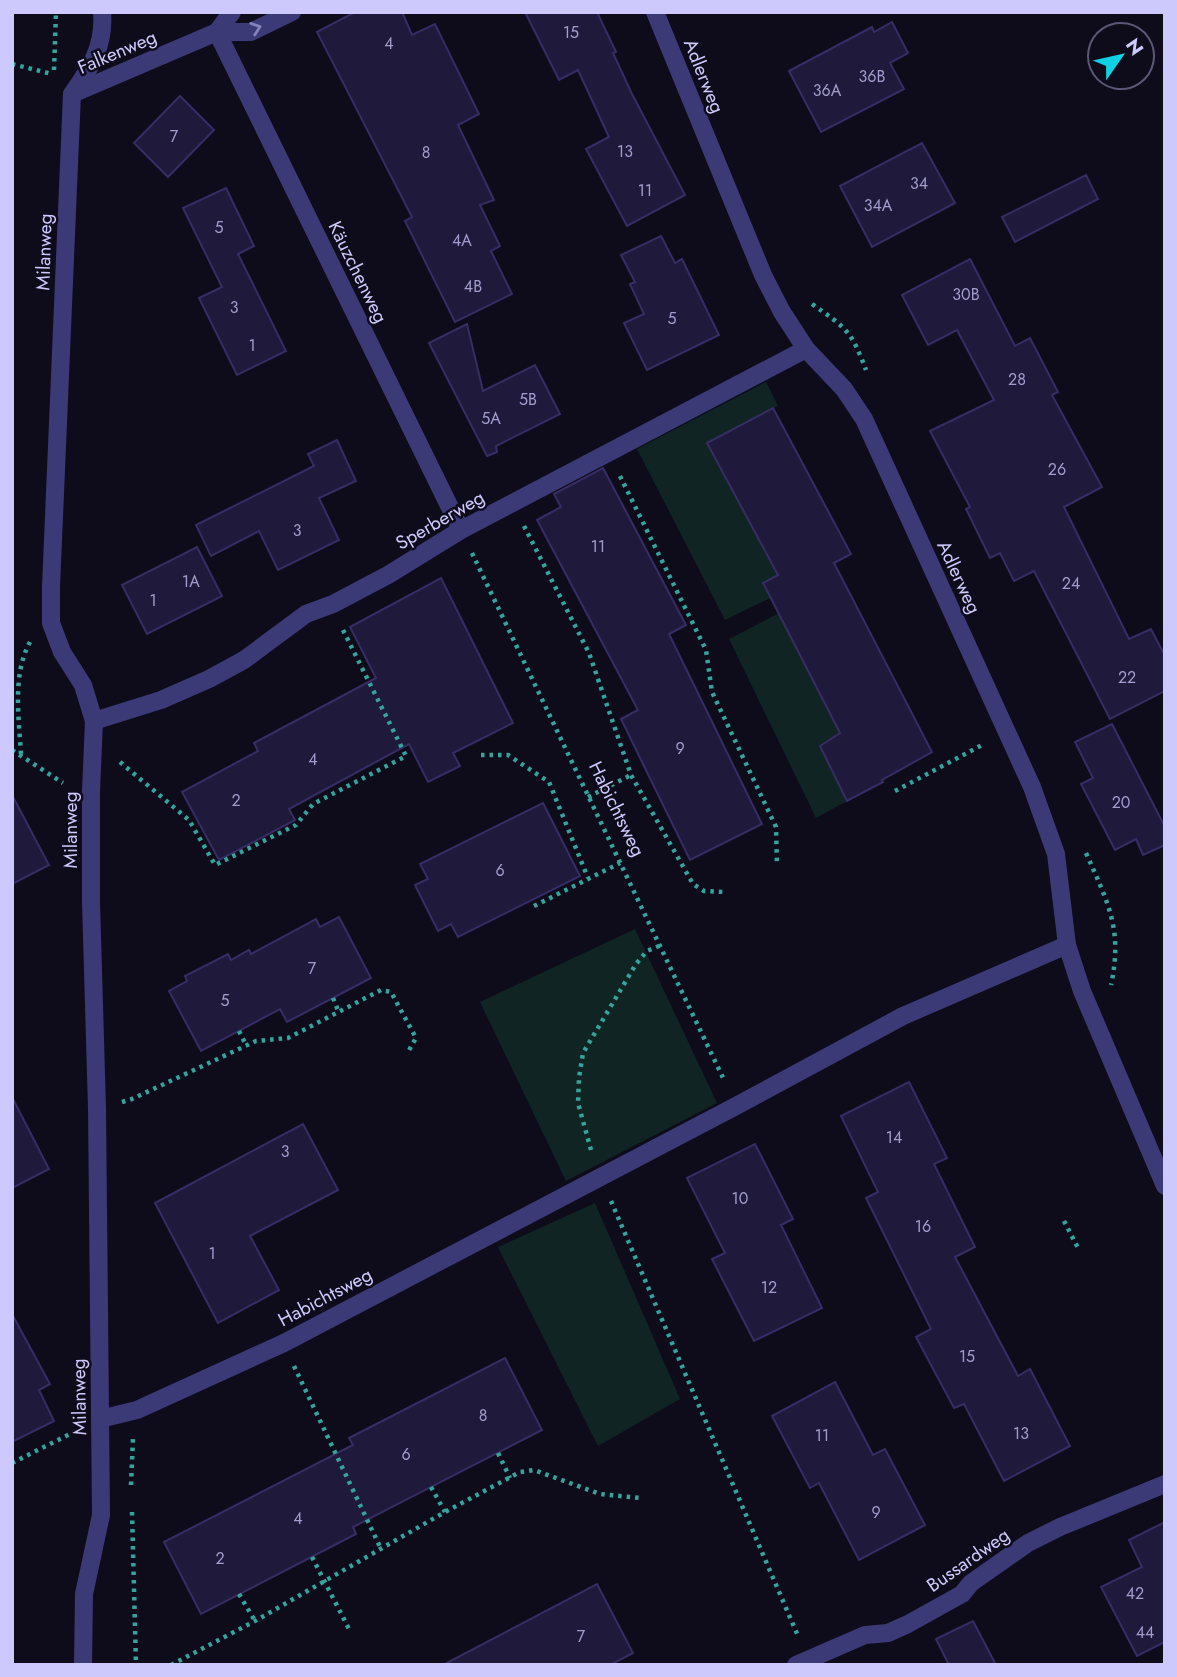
<svg xmlns="http://www.w3.org/2000/svg" width="1177" height="1677" font-family="Jost,sans-serif">
	<style>
		.green { fill: #102423 }
		.building { fill: #1f193b; stroke: #372d65; stroke-width: 2 }
		.lines { fill: none; stroke-linecap: round; stroke-linejoin: round }
		.path { stroke: #34a59d; stroke-width: 4.5; stroke-dasharray: 3.5 5; stroke-linecap: butt }
		.minor { stroke: #3b3a77; stroke-width: 18 }
		.oneway { stroke: #8482ba }
		.labels { text-anchor: middle; dominant-baseline: central; stroke-width: 5; stroke-linejoin: round; paint-order: stroke }
		.number-label { font-size: 16px; fill: #a29dcc }
		.street-label { font-size: 19px; fill: #cec9fc; stroke: #0e0c1b }
	</style>
	<rect width="100%" height="100%" fill="#0e0c1b"/>
	<g class="green">
		<polygon points="766,382 778,406 773,408 778,575 762,584 770,598 725,620 637,449"/>
		<polygon points="843,580 853,599 788,633 858,770 838,781 847,801 816,818 729,639"/>
		<polygon points="635,929 717,1103 566,1181 480,1002"/>
		<polygon points="595,1203 680,1399 598,1446 498,1247"/>
	</g>
	<g class="building">
		<polygon points="355,12 402,12 412,35 435,24 479,114 458,125 494,200 480,205 500,246 491,251 512,294 455,322 405,221 412,217 317,32"/>
		<polygon points="525,12 597,12 616,52 613,53 632,94 685,195 627,226 586,149 609,137 578,70 559,80"/>
		<polygon points="892,22 908,53 890,63 904,89 821,132 789,71 872,27 874,32"/>
		<polygon points="180,96 214,130 168,177 134,143"/>
		<polygon points="922,143 955,203 872,247 840,186"/>
		<polygon points="1086,175 1098,199 1015,242 1002,217"/>
		<polygon points="226,188 254,246 238,254 286,351 237,375 199,298 222,287 183,208"/>
		<polygon points="661,236 675,263 682,259 719,335 647,370 624,323 644,314 630,284 635,282 621,255"/>
		<polygon points="970,259 1015,346 1030,338 1058,392 1052,395 1102,487 1064,507 1129,639 1151,629 1165,656 1165,691 1110,719 1034,571 1014,581 1000,553 990,558 966,509 970,507 930,431 994,400 957,330 928,345 902,295"/>
		<polygon points="467,324 483,391 535,365 560,414 496,446 497,452 487,456 429,343"/>
		<polygon points="773,408 851,554 834,563 932,752 882,780 883,782 847,801 820,746 840,733 763,583 778,575 707,443"/>
		<polygon points="337,440 356,481 319,498 339,540 278,570 259,531 211,556 196,525 314,466 308,454"/>
		<polygon points="603,468 686,625 669,634 762,824 690,860 621,719 638,710 537,520 561,507 554,494"/>
		<polygon points="197,547 222,596 147,634 122,585"/>
		<polygon points="441,578 513,723 453,753 460,766 428,782 409,744 289,809 295,820 219,860 182,792 258,751 254,743 376,678 350,627"/>
		<polygon points="1112,724 1165,827 1165,845 1143,855 1136,839 1115,850 1081,784 1093,778 1075,742"/>
		<polygon points="12,795 49,865 12,884"/>
		<polygon points="543,803 580,876 458,937 451,924 438,931 415,885 428,879 420,864"/>
		<polygon points="339,917 371,978 287,1022 280,1009 201,1051 169,991 187,981 185,976 228,954 231,960 249,950 251,954 316,919 320,927"/>
		<polygon points="909,1082 947,1158 934,1164 975,1247 955,1257 1018,1376 1030,1369 1070,1446 1004,1481 964,1404 954,1408 916,1337 931,1329 866,1198 878,1192 841,1116"/>
		<polygon points="12,1097 49,1169 12,1188"/>
		<polygon points="303,1124 338,1190 250,1236 279,1290 218,1323 155,1203"/>
		<polygon points="755,1144 793,1219 781,1225 822,1308 754,1341 712,1259 725,1253 687,1178"/>
		<polygon points="12,1314 50,1384 39,1390 54,1421 12,1442"/>
		<polygon points="505,1358 542,1430 353,1527 356,1534 201,1614 164,1542 353,1445 349,1438"/>
		<polygon points="835,1382 873,1455 885,1449 925,1525 859,1560 819,1483 810,1488 772,1416"/>
		<polygon points="1165,1522 1165,1642 1137,1656 1101,1587 1142,1567 1129,1540"/>
		<polygon points="597,1584 633,1653 610,1665 443,1665"/>
		<polygon points="973,1621 996,1665 949,1665 936,1639"/>
	</g>
	<g class="lines">
		<g class="path">
			<polyline points="12,64 52,74"/>
			<polyline points="54,70 56,12"/>
			<path d="M812,304C846,328 851,330 866,370"/>
			<polyline points="620,476 706,650 712,692 776,827 777,866"/>
			<polyline points="524,526 589,653 631,775 693,884 704,891 725,892"/>
			<polyline points="472,553 725,1082"/>
			<polyline points="12,750 63,783"/>
			<path d="M21,754C19,719 12,674 30,642"/>
			<polyline points="481,755 508,755 549,782 588,878"/>
			<polyline points="120,762 189,820 215,865 296,825 313,804 406,756 342,628"/>
			<polyline points="895,791 984,744"/>
			<polyline points="588,797 631,775"/>
			<path d="M1086,853C1108,903 1123,929 1111,985"/>
			<polyline points="534,906 620,863"/>
			<polyline points="333,998 339,1013"/>
			<polyline points="239,1031 246,1045"/>
			<polyline points="122,1102 132,1099 256,1041 288,1038 381,990 391,992 416,1038 408,1052"/>
			<polyline points="591,1150 578,1103 579,1078 583,1053 636,964 647,951 659,946"/>
			<polyline points="611,1201 798,1636"/>
			<polyline points="1064,1221 1078,1248"/>
			<polyline points="294,1366 381,1549"/>
			<polyline points="498,1453 510,1478"/>
			<polyline points="12,1463 74,1432"/>
			<polyline points="131,1485 133,1438"/>
			<polyline points="431,1487 445,1512"/>
			<polyline points="132,1512 136,1665"/>
			<polyline points="312,1557 349,1629"/>
			<polyline points="239,1594 255,1621"/>
			<polyline points="171,1665 255,1621 445,1512 520,1472 534,1470 600,1494 640,1498"/>
		</g>
		<g class="minor">
			<polyline points="655,12 763,275 782,312 806,349 844,389 864,419 1032,787 1056,854 1067,945 1082,991 1165,1186"/>
			<polyline points="217,32 461,530"/>
			<polyline points="217,32 232,12"/>
			<polyline points="72,94 217,32 251,32 292,12"/>
			<polyline points="94,721 161,700 209,679 244,660 306,614 333,604 388,575 461,530 806,349"/>
			<polyline points="100,1419 137,1410 284,1343 736,1106 903,1016 1067,945"/>
			<path d="M83,1665L84,1594L101,1515L97,1108L91,902V791L94,721L83,685L62,652L51,623V587L72,94C90,69 105,46 102,12"/>
			<polyline points="796,1665 865,1635 888,1633 908,1624 962,1594 971,1583 1028,1543 1060,1527 1165,1484"/>
		</g>
	</g>
	<defs><path id="oneway-chevron" d="M-2-3.5L2.5 0L-2 3.5" fill="none" stroke-width="1.6" stroke-linecap="round" stroke-linejoin="round" transform="scale(1.75)"/></defs>
	<use class="oneway" href="#oneway-chevron" transform="translate(256 28) rotate(-19)"/>
	<g class="labels">
		<g class="number-label">
			<text x="571" y="32">15</text>
			<text x="389" y="43">4</text>
			<text x="872" y="76">36B</text>
			<text x="827" y="90">36A</text>
			<text x="174" y="136">7</text>
			<text x="625" y="151">13</text>
			<text x="426" y="152">8</text>
			<text x="919" y="183">34</text>
			<text x="645" y="190">11</text>
			<text x="878" y="205">34A</text>
			<text x="219" y="227">5</text>
			<text x="462" y="240">4A</text>
			<text x="473" y="286">4B</text>
			<text x="966" y="294">30B</text>
			<text x="234" y="307">3</text>
			<text x="672" y="318">5</text>
			<text x="252" y="345">1</text>
			<text x="1017" y="379">28</text>
			<text x="528" y="399">5B</text>
			<text x="491" y="418">5A</text>
			<text x="1057" y="469">26</text>
			<text x="297" y="530">3</text>
			<text x="598" y="546">11</text>
			<text x="191" y="581">1A</text>
			<text x="1071" y="583">24</text>
			<text x="153" y="600">1</text>
			<text x="1127" y="677">22</text>
			<text x="680" y="748">9</text>
			<text x="313" y="759">4</text>
			<text x="236" y="800">2</text>
			<text x="1121" y="802">20</text>
			<text x="500" y="870">6</text>
			<text x="312" y="968">7</text>
			<text x="225" y="1000">5</text>
			<text x="894" y="1137">14</text>
			<text x="285" y="1151">3</text>
			<text x="740" y="1198">10</text>
			<text x="923" y="1226">16</text>
			<text x="212" y="1253">1</text>
			<text x="769" y="1287">12</text>
			<text x="967" y="1356">15</text>
			<text x="483" y="1415">8</text>
			<text x="1021" y="1433">13</text>
			<text x="822" y="1435">11</text>
			<text x="406" y="1454">6</text>
			<text x="876" y="1512">9</text>
			<text x="298" y="1518">4</text>
			<text x="220" y="1558">2</text>
			<text x="1135" y="1593">42</text>
			<text x="1145" y="1632">44</text>
			<text x="581" y="1636">7</text>
		</g>
		<g class="street-label">
			<text transform="translate(117 52) rotate(-23)">Falkenweg</text>
			<text transform="translate(704 76) rotate(68)">Adlerweg</text>
			<text transform="translate(44 252) rotate(-88)">Milanweg</text>
			<text transform="translate(358 272) rotate(64)">Käuzchenweg</text>
			<text transform="translate(440 520) rotate(-30)">Sperberweg</text>
			<text transform="translate(959 577) rotate(65)">Adlerweg</text>
			<text transform="translate(617 809) rotate(64)">Habichtsweg</text>
			<text transform="translate(70 830) rotate(-90)">Milanweg</text>
			<text transform="translate(325 1297) rotate(-28)">Habichtsweg</text>
			<text transform="translate(79 1397) rotate(-91)">Milanweg</text>
			<text transform="translate(968 1560) rotate(-35)">Bussardweg</text>
		</g>
	</g>
	<rect width="1177" height="1677" fill="none" stroke="#cec9fc" stroke-width="28"/>
	<g transform="translate(1121 56) rotate(56)"><circle r="33" fill="#0e0c1b" stroke="#5b5875" stroke-width="2"/>
	<path d="M0-5L12 26L0 18L-12 26Z" fill="#0ed1e3"/>
	<text y="-10" font-size="19" font-weight="bold" text-anchor="middle" fill="#cec9fc">N</text>
	</g>
</svg>
